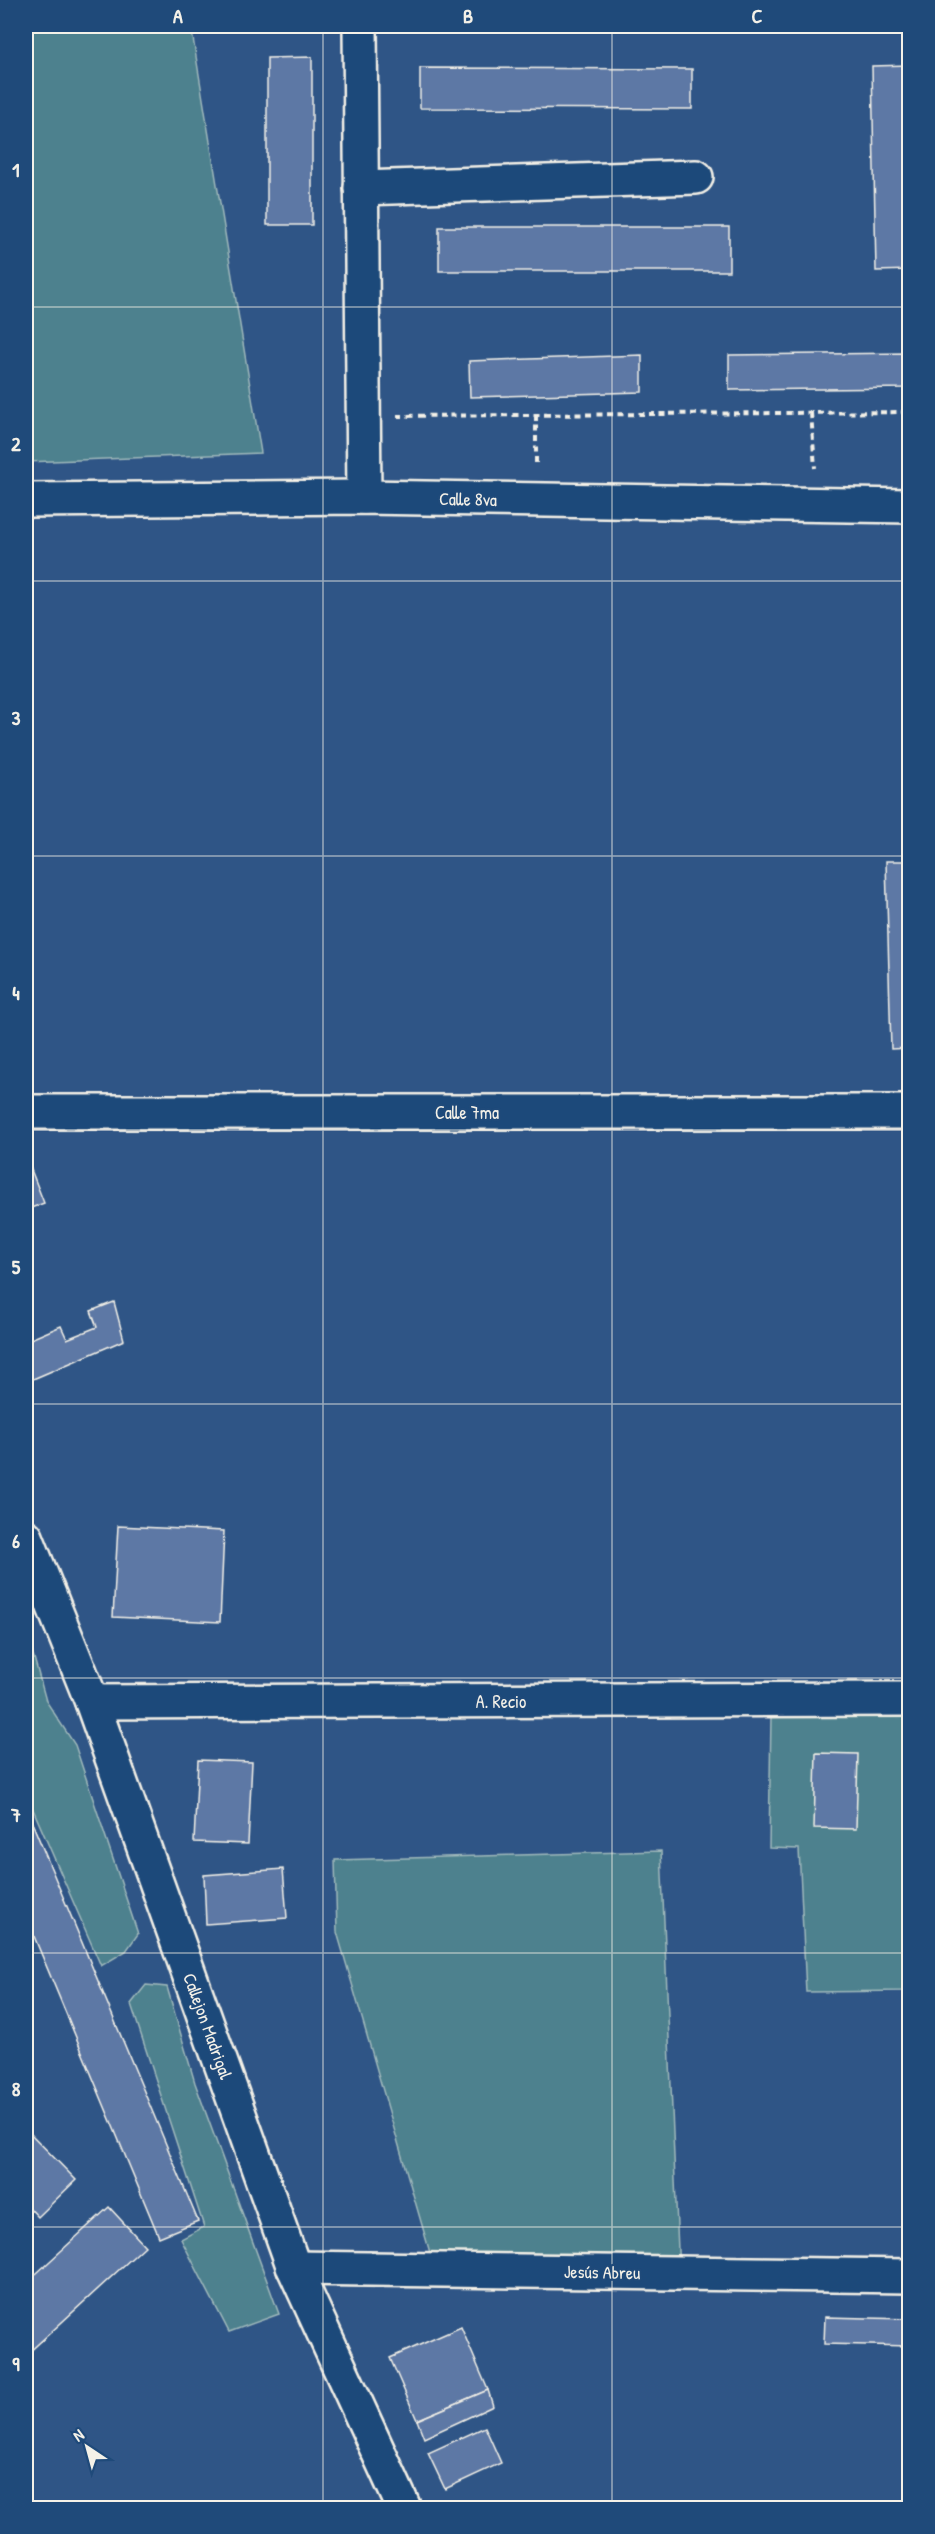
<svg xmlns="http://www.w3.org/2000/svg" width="935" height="2534" font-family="'Patrick Hand',sans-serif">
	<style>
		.green { fill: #4d818e; stroke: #a0b9bb; stroke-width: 1.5 }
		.building { fill: #5d78a5; stroke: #f4f1e8; stroke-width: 1.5 }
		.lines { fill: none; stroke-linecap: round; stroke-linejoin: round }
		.minor-casing { stroke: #f4f1e8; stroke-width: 38 }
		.path { stroke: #f4f1e8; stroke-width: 4; stroke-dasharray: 6 4.5; stroke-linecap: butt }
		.minor { stroke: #1f4a7a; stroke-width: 33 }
		.grid { fill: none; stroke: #f4f1e8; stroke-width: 1.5; stroke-opacity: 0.55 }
		.labels { text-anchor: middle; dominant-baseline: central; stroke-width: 4.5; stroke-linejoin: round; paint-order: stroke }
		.street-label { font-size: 18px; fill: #f4f1e8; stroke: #1f4a7a }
		.neatline { fill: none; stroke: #f4f1e8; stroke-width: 2 }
		.grid-label { font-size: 20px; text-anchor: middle; font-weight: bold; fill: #f4f1e8 }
	</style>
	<rect width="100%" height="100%" fill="#2f5586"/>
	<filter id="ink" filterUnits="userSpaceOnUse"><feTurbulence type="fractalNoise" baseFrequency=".0167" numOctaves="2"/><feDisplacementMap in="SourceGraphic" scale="12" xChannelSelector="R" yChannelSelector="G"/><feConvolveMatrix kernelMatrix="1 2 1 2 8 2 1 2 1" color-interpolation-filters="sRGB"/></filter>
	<g filter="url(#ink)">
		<g class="green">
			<polygon points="26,26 191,26 261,453 26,462"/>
			<polygon points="26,1629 46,1701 75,1745 138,1934 126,1951 101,1966 26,1793"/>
			<polygon points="909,1707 909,1991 806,1992 799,1849 769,1848 771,1716"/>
			<polygon points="661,1851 679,2274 435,2270 337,1932 335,1860"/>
			<polygon points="146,1985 167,1987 195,2083 279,2314 229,2332 181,2239 204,2227 131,2004"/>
		</g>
		<g class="building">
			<polygon points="312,57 312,225 267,225 267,58"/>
			<polygon points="910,65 910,270 876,271 872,66"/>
			<polygon points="420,68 692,69 692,109 420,108"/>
			<rect x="439" y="227" width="290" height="44"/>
			<polygon points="910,353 910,388 729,390 729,355"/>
			<polygon points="642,355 642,392 470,397 469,361"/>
			<polygon points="886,861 910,861 910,1048 891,1049"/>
			<polygon points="28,1162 44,1203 26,1210 26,1163"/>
			<polygon points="114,1302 124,1340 26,1382 26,1341 61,1326 67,1339 97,1327 91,1311"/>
			<polygon points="118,1526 224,1531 220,1622 113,1617"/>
			<polygon points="816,1753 858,1754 856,1829 814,1828"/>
			<polygon points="198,1760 252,1762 248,1844 194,1842"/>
			<polygon points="26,1808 198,2221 159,2237 26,1917"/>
			<polygon points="283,1869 287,1918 206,1924 204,1875"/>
			<polygon points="26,2129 76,2180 38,2217 26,2204"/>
			<polygon points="109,2207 145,2246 26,2355 26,2283"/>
			<polygon points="825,2317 910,2319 910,2346 824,2344"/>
			<polygon points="461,2327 488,2390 417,2420 390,2358"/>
			<polygon points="488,2390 493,2406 424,2438 417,2420"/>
			<polygon points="485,2427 501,2463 445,2489 428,2453"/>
		</g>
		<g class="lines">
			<defs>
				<g id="minor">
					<polyline points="360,26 364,497"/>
					<polyline points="361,188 696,177"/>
					<polyline points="26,500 364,497 910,506"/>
					<polyline points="26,1112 910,1112"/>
					<polyline points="26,1537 92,1702 294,2268 404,2508"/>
					<polyline points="92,1702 910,1699"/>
					<polyline points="294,2268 910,2276"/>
				</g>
			</defs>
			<use href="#minor" class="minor-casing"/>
			<g class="path">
				<polyline points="811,413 815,468"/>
				<polyline points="536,415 536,464"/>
				<polyline points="397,416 910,412"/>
			</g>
			<use href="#minor" class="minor"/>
		</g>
	</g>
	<path class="grid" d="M323,26V2508M612,26V2508M26,307H910M26,581H910M26,856H910M26,1130H910M26,1404H910M26,1678H910M26,1953H910M26,2227H910"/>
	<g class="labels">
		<g class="street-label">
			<text transform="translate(468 499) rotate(1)">Calle 8va</text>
			<text x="467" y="1112">Calle 7ma</text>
			<text x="501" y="1701">A. Recio</text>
			<text transform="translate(208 2026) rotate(70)">Callejon Madrigal</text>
			<text transform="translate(602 2272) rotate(1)">Jesús Abreu</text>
		</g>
	</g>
	<rect width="935" height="2534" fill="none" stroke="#1f4a7a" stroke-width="66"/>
	<g transform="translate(87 2447) rotate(324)" stroke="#1f4a7a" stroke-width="4.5" paint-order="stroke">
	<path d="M0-4.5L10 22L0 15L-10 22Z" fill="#f4f1e8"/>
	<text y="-9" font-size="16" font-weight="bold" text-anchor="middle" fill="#f4f1e8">N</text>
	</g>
	<rect x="33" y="33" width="869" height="2468" class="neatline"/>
	<g class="grid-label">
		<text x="178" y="23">A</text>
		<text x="468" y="23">B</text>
		<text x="757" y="23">C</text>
		<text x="16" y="177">1</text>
		<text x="16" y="451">2</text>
		<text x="16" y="725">3</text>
		<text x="16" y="1000">4</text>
		<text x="16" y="1274">5</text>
		<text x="16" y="1548">6</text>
		<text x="16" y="1822">7</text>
		<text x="16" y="2096">8</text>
		<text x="16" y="2371">9</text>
	</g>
</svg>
